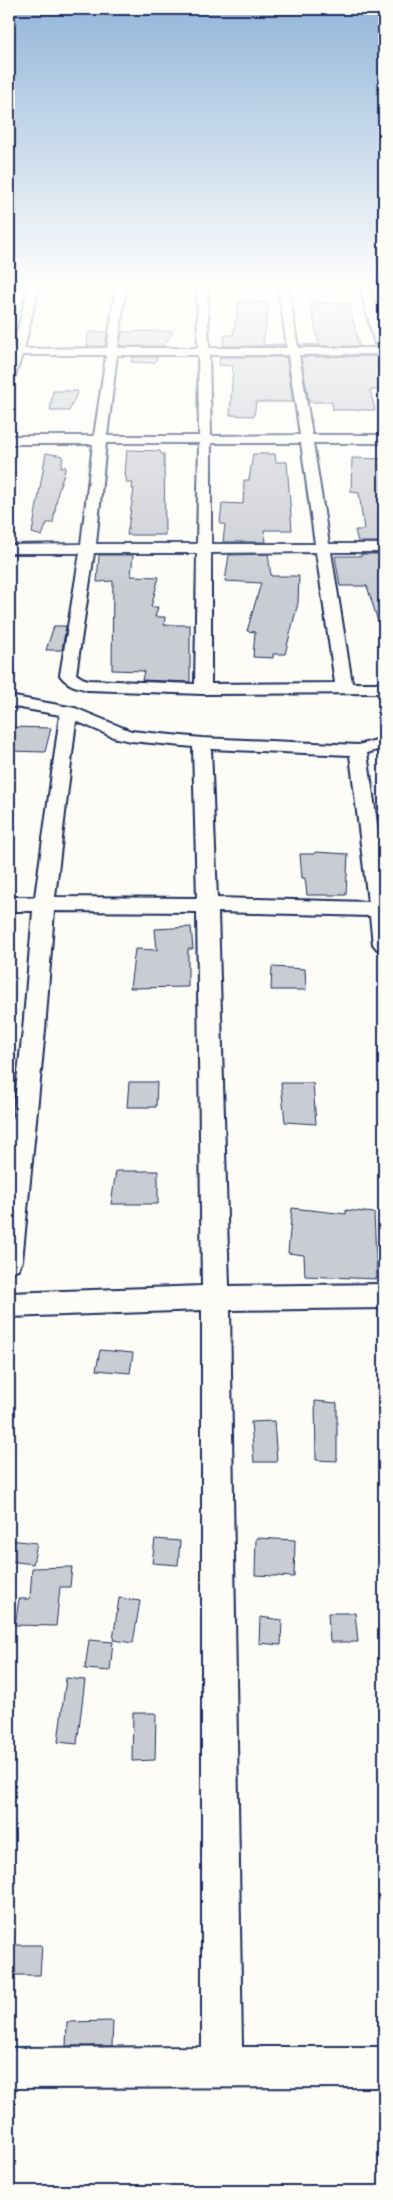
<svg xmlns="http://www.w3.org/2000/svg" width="393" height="2200" font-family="'Indie Flower',sans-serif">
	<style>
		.building { fill: #c9ccd3; stroke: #1b2f5e }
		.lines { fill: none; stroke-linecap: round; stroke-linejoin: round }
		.minor-casing { stroke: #1b2f5e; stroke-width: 4 }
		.minor { fill: #fdfcf7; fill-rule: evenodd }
	</style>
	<rect width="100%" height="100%" fill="#fdfcf7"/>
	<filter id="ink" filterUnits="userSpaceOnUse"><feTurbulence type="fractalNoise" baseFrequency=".02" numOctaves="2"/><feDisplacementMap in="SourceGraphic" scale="10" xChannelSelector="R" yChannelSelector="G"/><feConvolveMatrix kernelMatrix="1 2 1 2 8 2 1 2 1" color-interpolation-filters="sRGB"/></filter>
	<g filter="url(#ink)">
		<g class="building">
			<polygon points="239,302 269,303 263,345 285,344 285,346 223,346 225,335 233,335"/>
			<polygon points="310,302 349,303 359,346 300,346 299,344 319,345"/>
			<polygon points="173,331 164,346 120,346 122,332"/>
			<polygon points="88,332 107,332 105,346 87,346"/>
			<polygon points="378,356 384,373 384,390 370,390 375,410 333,410 332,402 309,402 301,357"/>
			<polygon points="133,357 158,357 154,363 131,362"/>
			<polygon points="220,357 286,357 293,402 256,402 254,416 230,415 233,366 219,365"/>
			<polygon points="53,391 78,391 69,411 50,411"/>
			<polygon points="127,450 160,451 161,454 164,454 165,535 127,535 134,489 132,489 133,483 127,483 125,473"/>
			<polygon points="46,453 63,456 61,467 66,467 58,492 53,523 47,523 42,536 32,533"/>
			<polygon points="253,454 275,454 276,462 287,462 292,530 264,530 266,542 223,542 225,524 220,524 222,503 243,504 244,480 249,480"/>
			<polygon points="352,458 384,459 384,542 358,542 355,530 364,530 359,493 351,492"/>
			<polygon points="268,554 271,576 299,576 298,603 285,654 273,654 273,658 253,657 255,632 247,631 261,583 225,581 229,555"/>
			<polygon points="361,554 384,554 384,627 380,628 367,586 340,586 335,556 362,556"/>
			<polygon points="99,555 133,555 131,576 159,577 151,607 158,607 155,617 165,617 164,625 190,625 190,682 142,680 144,671 112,670 113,581 97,582"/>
			<polygon points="54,626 66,626 62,650 46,650"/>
			<polygon points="9,727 51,728 45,752 9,751"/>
			<polygon points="315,852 348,854 346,895 307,895 305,878 302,878 300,854 315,854"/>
			<polygon points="191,927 193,949 188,949 188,987 130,988 135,949 157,950 155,929"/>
			<polygon points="272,967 305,969 306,990 271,990"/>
			<polygon points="129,1082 157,1082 156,1107 127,1107"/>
			<polygon points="281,1083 313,1083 316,1124 285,1122"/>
			<polygon points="116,1171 158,1171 158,1204 111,1204"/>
			<polygon points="292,1208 346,1214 346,1210 374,1213 377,1279 305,1276 304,1255 288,1253"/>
			<polygon points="100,1350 133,1353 130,1373 96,1370"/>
			<polygon points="315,1401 337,1403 337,1461 316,1460"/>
			<polygon points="274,1421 277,1462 254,1462 251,1422"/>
			<polygon points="256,1538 295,1540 294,1577 255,1575"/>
			<polygon points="155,1539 180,1541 178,1565 152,1563"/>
			<polygon points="9,1540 37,1543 33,1564 9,1561"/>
			<polygon points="72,1567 70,1587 60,1587 56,1626 15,1625 19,1599 30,1599 32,1568"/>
			<polygon points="119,1598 140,1601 133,1643 113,1640"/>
			<polygon points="328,1613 355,1613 358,1642 330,1642"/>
			<polygon points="260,1617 282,1620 281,1645 259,1643"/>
			<polygon points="89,1640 113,1642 110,1671 85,1669"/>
			<polygon points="66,1678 85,1680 77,1744 58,1742"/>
			<polygon points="133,1713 156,1713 155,1760 132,1761"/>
			<polygon points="10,1945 42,1945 40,1975 9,1975"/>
			<polygon points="113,2021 112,2046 66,2046 67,2022"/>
		</g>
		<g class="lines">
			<defs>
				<g id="minor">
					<path d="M29,284H39L24,349L107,348L116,284H126L118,348H198L197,284H207L209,348H287L278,284H288L298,348H376L359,284H369L384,337V358L378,354L299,355L312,435H384V443H313L329,544H384V552H331L352,683H384V693L203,694L88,690C76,687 67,685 60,675L80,553H9V545L81,544L93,444H9V436H94L106,355H22L15,376L9,379V361L11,355H9V349H13ZM117,355H198L199,436H107ZM209,355H288L300,435L211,436ZM106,443H199L197,544H96ZM211,443H301L315,544H211ZM316,552L335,683L211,684V553ZM94,553H197L195,684L88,680L82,678L76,674Z"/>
					<path d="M9,696L75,708L131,731L202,738L358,745L384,738V748L367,753L384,872V951L377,949L373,944L370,916L218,912L229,1286L384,1284V1308L230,1310L242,2047H384V2087L9,2088V2048L202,2047V1310L9,1317V1293L202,1286L197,912L54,911L45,1030L22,1261L18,1269L9,1272V1150L23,1030L33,911H9V897H35L60,715L9,706ZM76,721L113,737L131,741L193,747L197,898L55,897ZM211,749L350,755L368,902L217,898Z"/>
				</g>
			</defs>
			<use href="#minor" class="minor-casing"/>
			<use href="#minor" class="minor"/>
		</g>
	</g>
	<linearGradient id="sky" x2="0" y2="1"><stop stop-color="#93b6da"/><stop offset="0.48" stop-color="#fefefb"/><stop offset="1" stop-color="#fefefb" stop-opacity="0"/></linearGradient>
	<rect width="393" height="592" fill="url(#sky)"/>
	<rect width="393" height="2200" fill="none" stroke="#fdfcf7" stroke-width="30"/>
	<rect x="15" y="15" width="363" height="2170" fill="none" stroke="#1b2f5e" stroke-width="2" filter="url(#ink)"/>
</svg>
